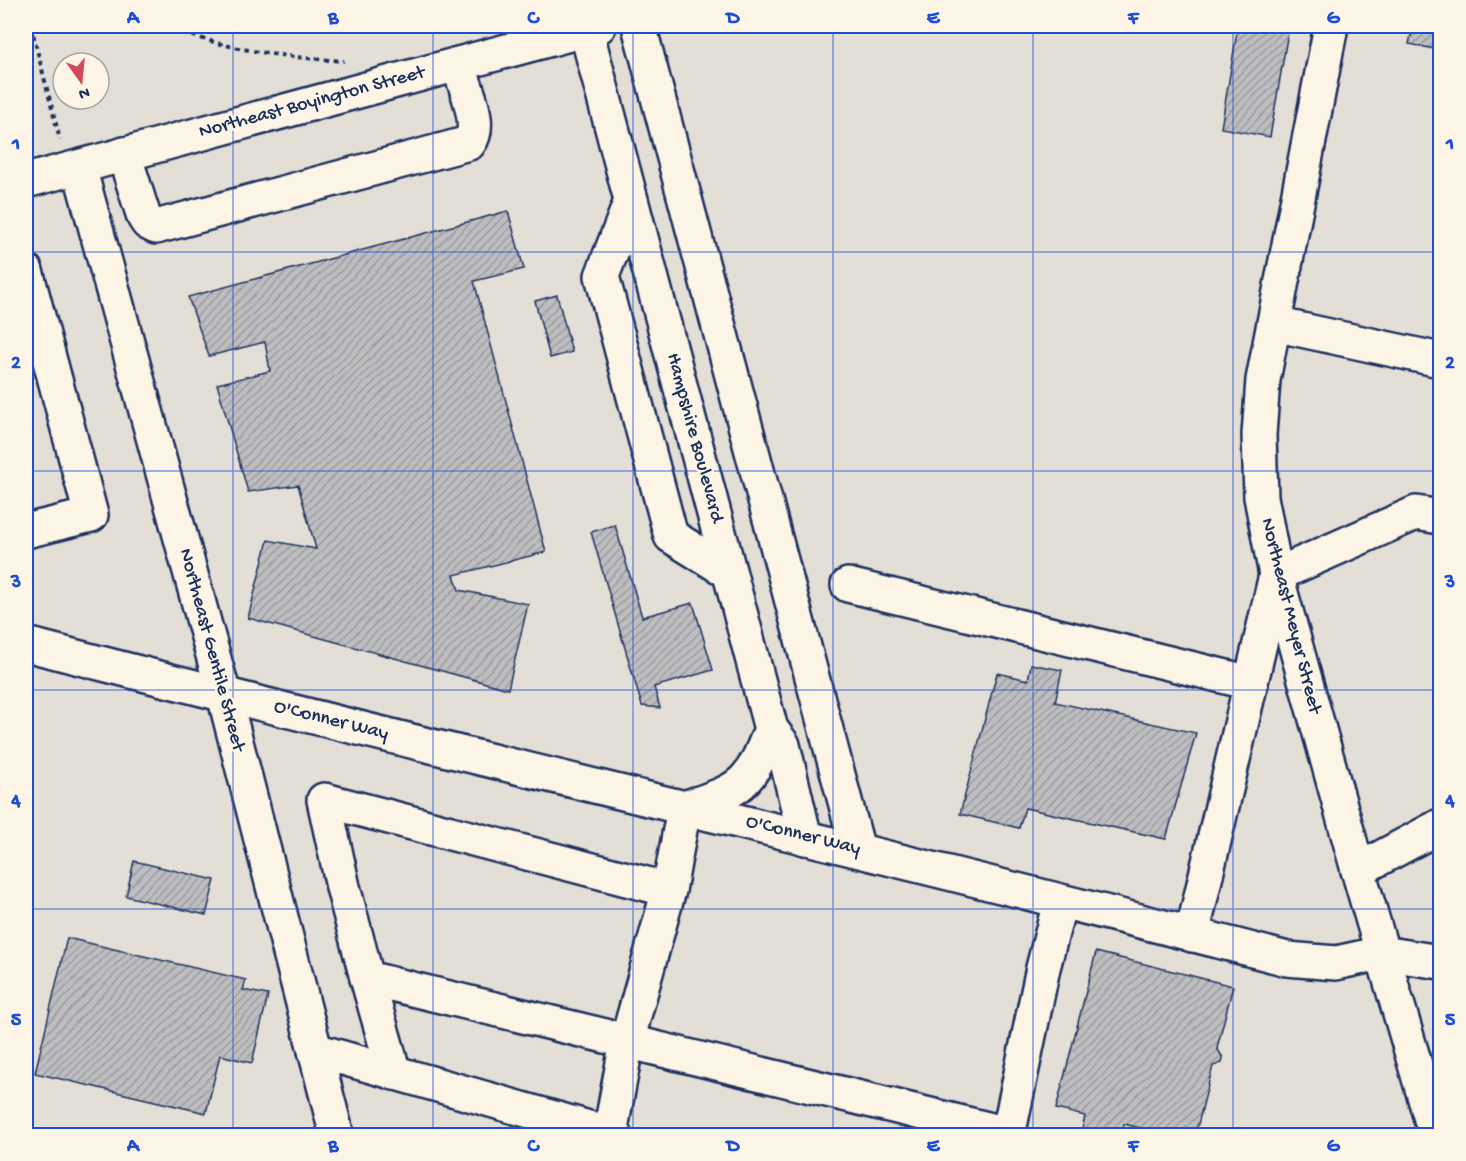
<svg xmlns="http://www.w3.org/2000/svg" width="1466" height="1161" font-family="'Gochi Hand',sans-serif">
	<style>
		.built { fill: #e3dfd6; fill-rule: evenodd }
		.building { fill: url(#building-hatch); stroke: #1b2f5e; stroke-width: 1.5 }
		.lines { fill: none; stroke-linecap: round; stroke-linejoin: round }
		.minor-casing { stroke: #1b2f5e; stroke-width: 38 }
		.path { stroke: #1b2f5e; stroke-width: 4; stroke-dasharray: 4.5 4.5; stroke-linecap: butt }
		.minor { stroke: #fcf5e5; stroke-width: 33 }
		.grid { fill: none; stroke: #1d4ed8; stroke-width: 1.5; stroke-opacity: 0.55 }
		.labels { text-anchor: middle; dominant-baseline: central; stroke-width: 5; stroke-linejoin: round; paint-order: stroke }
		.street-label { font-size: 20px; fill: #1b2f5e; stroke: #fcf5e5 }
		.neatline { fill: none; stroke: #1d4ed8; stroke-width: 2 }
		.grid-label { font-size: 20px; text-anchor: middle; font-weight: bold; fill: #1d4ed8 }
	</style>
	<defs>
		<pattern id="building-hatch" width="6" height="6" patternUnits="userSpaceOnUse" patternTransform="scale(1.5)"><rect width="6" height="6" fill="#bebec0"/><path d="M-1 1l2-2M0 6l6-6M5 7l2-2" fill="none" stroke="#9a9b9f"/></pattern>
	</defs>
	<rect width="100%" height="100%" fill="#f3ede0"/>
	<filter id="ink" filterUnits="userSpaceOnUse"><feTurbulence type="fractalNoise" baseFrequency=".0167" numOctaves="2"/><feDisplacementMap in="SourceGraphic" scale="12" xChannelSelector="R" yChannelSelector="G"/><feConvolveMatrix kernelMatrix="1 2 1 2 8 2 1 2 1" color-interpolation-filters="sRGB"/></filter>
	<g filter="url(#ink)">
		<path class="built" d="M26,26H1440V1135H26ZM63,63H99V99H63Z"/>
		<g class="building">
			<polygon points="1238,26 1289,26 1270,137 1221,128"/>
			<polygon points="1413,26 1440,26 1440,50 1409,44"/>
			<polygon points="508,211 524,269 474,281 546,552 454,575 459,590 528,604 508,689 248,618 268,540 316,549 298,485 248,492 217,384 270,371 265,342 209,356 188,297"/>
			<polygon points="557,295 572,352 550,358 535,301"/>
			<polygon points="615,525 642,617 693,603 713,670 654,687 660,708 642,706 591,532"/>
			<polygon points="1031,664 1062,670 1055,702 1196,733 1166,839 1025,808 1019,828 960,814 997,673 1028,680"/>
			<polygon points="134,861 215,880 206,915 126,896"/>
			<polygon points="67,938 246,980 243,990 268,995 252,1063 220,1055 206,1113 35,1073"/>
			<polygon points="1096,952 1233,986 1217,1048 1223,1058 1222,1063 1213,1066 1195,1136 1172,1136 1124,1124 1121,1136 1086,1136 1081,1134 1085,1116 1056,1109"/>
		</g>
		<g class="lines">
			<defs>
				<g id="minor">
					<path d="M585,26L771,729C749,787 742,789 684,808L669,890L324,800L343,887L367,978L1008,1134"/>
					<polyline points="639,26 858,850"/>
					<polyline points="1331,26 1263,380 1259,435 1261,497 1276,575 1358,870 1436,1136"/>
					<path d="M124,154L144,217L148,223L156,227L469,143C484,124 464,85 458,64"/>
					<polyline points="79,167 224,695 337,1136"/>
					<polyline points="26,181 599,26"/>
					<polyline points="631,201 602,276 671,536 729,572"/>
					<polyline points="26,271 91,515 26,531"/>
					<polyline points="1274,324 1440,360"/>
					<polyline points="848,585 1251,683"/>
					<path d="M26,644C445,753 868,849 1287,959L1336,963L1382,953L1440,962"/>
					<polyline points="771,729 783,745 805,838"/>
					<polyline points="1358,870 1440,826"/>
					<polyline points="1192,935 1276,575 1416,513 1440,517"/>
					<polyline points="367,978 394,1073"/>
					<polyline points="315,1050 610,1134"/>
					<polyline points="615,1136 610,1134 627,1041 669,890"/>
					<polyline points="1008,1136 1043,968 1060,902"/>
				</g>
			</defs>
			<use href="#minor" class="minor-casing"/>
			<g class="path">
				<polyline points="31,26 60,140"/>
				<path d="M167,26C224,50 283,57 344,61"/>
			</g>
			<use href="#minor" class="minor"/>
		</g>
	</g>
	<path class="grid" d="M233,26V1136M433,26V1136M633,26V1136M833,26V1136M1033,26V1136M1233,26V1136M26,252H1440M26,471H1440M26,690H1440M26,909H1440"/>
	<g class="labels">
		<g class="street-label">
			<text transform="translate(312 103) rotate(-15)">Northeast Boyington Street</text>
			<text transform="translate(694 438) rotate(75)">Hampshire Boulevard</text>
			<text transform="translate(1290 616) rotate(76)">Northeast Meyer Street</text>
			<text transform="translate(211 650) rotate(75)">Northeast Gentile Street</text>
			<text transform="translate(331 721) rotate(14)">O'Conner Way</text>
			<text transform="translate(803 836) rotate(14)">O'Conner Way</text>
		</g>
	</g>
	<rect width="1466" height="1161" fill="none" stroke="#fcf5e5" stroke-width="66"/>
	<g transform="translate(81 81) rotate(165)"><circle r="28" fill="#fcf5e5" stroke="#a2a6af" stroke-width="1.5"/>
	<path d="M0-4.5L10 22L0 15L-10 22Z" fill="#d1495b"/>
	<text y="-9" font-size="16" font-weight="bold" text-anchor="middle" fill="#1b2f5e">N</text>
	</g>
	<rect x="33" y="33" width="1400" height="1095" class="neatline"/>
	<g class="grid-label">
		<text x="133" y="23">A</text>
		<text x="333" y="23">B</text>
		<text x="533" y="23">C</text>
		<text x="733" y="23">D</text>
		<text x="933" y="23">E</text>
		<text x="1133" y="23">F</text>
		<text x="1333" y="23">G</text>
		<text x="16" y="149">1</text>
		<text x="1450" y="149">1</text>
		<text x="16" y="368">2</text>
		<text x="1450" y="368">2</text>
		<text x="16" y="587">3</text>
		<text x="1450" y="587">3</text>
		<text x="16" y="806">4</text>
		<text x="1450" y="806">4</text>
		<text x="16" y="1025">5</text>
		<text x="1450" y="1025">5</text>
		<text x="133" y="1151">A</text>
		<text x="333" y="1151">B</text>
		<text x="533" y="1151">C</text>
		<text x="733" y="1151">D</text>
		<text x="933" y="1151">E</text>
		<text x="1133" y="1151">F</text>
		<text x="1333" y="1151">G</text>
	</g>
</svg>
